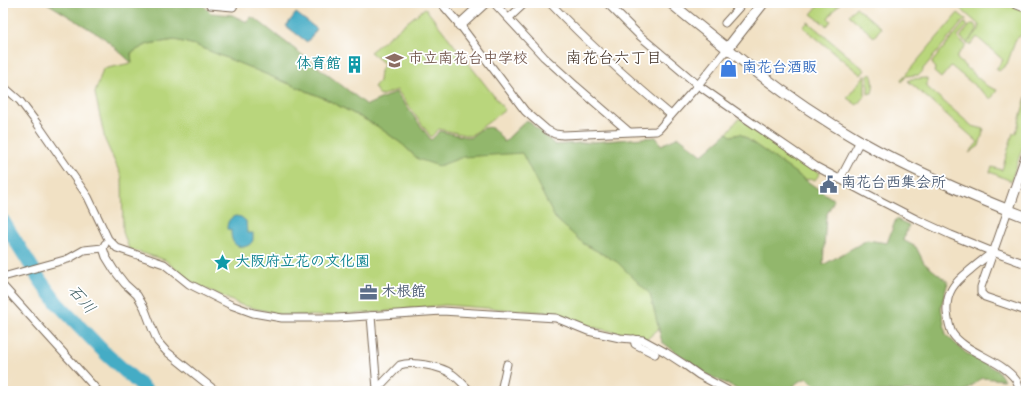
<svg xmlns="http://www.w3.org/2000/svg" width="1029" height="394" font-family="'Gochi Hand','Klee One',sans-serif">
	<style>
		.green { fill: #b9d67c; stroke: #7a804d }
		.forest { fill: #92b76c; stroke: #667045 }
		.water { fill: #45acc5; stroke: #406b72 }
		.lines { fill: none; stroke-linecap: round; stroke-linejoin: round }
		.river { stroke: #45acc5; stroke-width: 14 }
		.street-casing { stroke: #7b6a58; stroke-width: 9 }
		.secondary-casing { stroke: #7b6a58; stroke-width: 12 }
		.street { stroke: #fff; stroke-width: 7 }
		.secondary { stroke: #fff; stroke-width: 10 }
		.labels { text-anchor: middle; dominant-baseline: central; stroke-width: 3.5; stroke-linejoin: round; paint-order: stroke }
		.education-label { font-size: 15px; font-weight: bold; fill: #785e54; stroke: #fff; text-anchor: start }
		.culture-label { font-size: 15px; font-weight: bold; fill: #0d838f; stroke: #fff; text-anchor: end }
		.shop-label { font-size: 15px; font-weight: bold; fill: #366cbe; stroke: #fff; text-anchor: start }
		.service-label { font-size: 15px; font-weight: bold; fill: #4e5e75; stroke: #fff; text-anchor: start }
		.neighbourhood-label { font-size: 16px; fill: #3b2a1e; stroke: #fff }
		.water-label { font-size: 16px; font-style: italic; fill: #3f5e61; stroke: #fff }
	</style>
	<rect width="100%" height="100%" fill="#fff"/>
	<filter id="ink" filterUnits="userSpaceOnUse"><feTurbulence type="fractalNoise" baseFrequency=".025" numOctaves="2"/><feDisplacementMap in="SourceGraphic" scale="8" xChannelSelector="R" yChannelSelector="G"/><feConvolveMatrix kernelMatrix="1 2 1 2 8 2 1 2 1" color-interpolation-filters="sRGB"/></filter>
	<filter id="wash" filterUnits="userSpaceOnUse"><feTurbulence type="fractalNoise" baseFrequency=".012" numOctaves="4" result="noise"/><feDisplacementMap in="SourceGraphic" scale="16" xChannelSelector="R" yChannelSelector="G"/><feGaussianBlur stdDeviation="0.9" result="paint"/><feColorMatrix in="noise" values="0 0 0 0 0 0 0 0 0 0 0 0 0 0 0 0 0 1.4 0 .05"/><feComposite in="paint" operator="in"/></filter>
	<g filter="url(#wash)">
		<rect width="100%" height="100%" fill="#f1e1c4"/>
		<g class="green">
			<polygon points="821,3 840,3 828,18 831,21 827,26 811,14"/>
			<polygon points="954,3 1008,3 1026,12 1026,32 1016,39 1007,64 999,71 996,69 1003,60 977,37 970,46 967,43 979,30 979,25"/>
			<polygon points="856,7 881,28 874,37 849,15"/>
			<polygon points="425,8 505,110 470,136 439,129 431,137 397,90 380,96 374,87 379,81 380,71 385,64 370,52"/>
			<polygon points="958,13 967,20 963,21 923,69 923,71 919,75 906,76 902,82 901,80"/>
			<polygon points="808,22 865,70 861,75 803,27"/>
			<polygon points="964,23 966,23 967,26 958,36 958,39 966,45 957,56 957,59 987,86 997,90 991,99 951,66 941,78 934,72 935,69 932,62"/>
			<polygon points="971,24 974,24 977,28 977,31 967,43 961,38 961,36"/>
			<polygon points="175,40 196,45 326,99 377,126 402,144 418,159 504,142 527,120 555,145 648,138 662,326 647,339 591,327 555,313 445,305 371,313 326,316 282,315 241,305 189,281 165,260 129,249 123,232 122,178 105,140 95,93 103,69 131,63 131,53 148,44"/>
			<path d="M870,73C874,78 874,87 872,93L868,94V75Z"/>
			<polygon points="865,75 865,95 857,105 847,98"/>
			<polygon points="927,78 927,87 972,126 984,129 979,146 969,153 978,142 908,81 911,79"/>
			<polygon points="1026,97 1026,138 1011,181 990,172 992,167 1002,170 1013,133 1016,133"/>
			<polygon points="739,118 820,173 815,180 804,179 740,134 731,136 727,133"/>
		</g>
		<path class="forest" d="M47,3H201L211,13L232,15L247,22L251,17L257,20L367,105L396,92L431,140L440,131L470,138C477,132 487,122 496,131C499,134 501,138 504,142L527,120L555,145L656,137L661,145L679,137L702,155L727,133L731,136L740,134L834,200L826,216L823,265L867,240L887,243L896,219L909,225L903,240L916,247L924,263L948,282L941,307L946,335L966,353L998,371L1004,380L982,378L965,391H822L807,378L798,382L788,391H741L706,374L662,342L650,294L617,262L584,244L555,218L522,153L463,157L439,166L418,159L402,144L377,126L326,99L195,45L175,40L148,44L131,53L132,63L104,38Z"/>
		<g class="water">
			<polygon points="296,13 317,29 307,42 286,26"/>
			<path d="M236,216L241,217L246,221L247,233H253C253,236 253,238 253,240C250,248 238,249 234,243C231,239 231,234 231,230L227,229C227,223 229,217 236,216Z"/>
		</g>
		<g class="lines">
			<polyline class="river" points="3,221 40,280 57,303 106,354 147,391"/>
		</g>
	</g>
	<g filter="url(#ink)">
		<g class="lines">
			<defs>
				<g id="street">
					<polyline points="209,3 210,5 233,7 235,3"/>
					<polyline points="441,3 460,25 525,111 547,130 555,134 563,135 656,131 659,129 698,85 727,49"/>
					<polyline points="494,3 544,57 576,86 628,131"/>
					<path d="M550,3C588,43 629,80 671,115"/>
					<polyline points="607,3 640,36 698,85 745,118 815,166 875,198 916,219 951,235 993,252 1026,264"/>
					<polyline points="509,18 525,3"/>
					<polyline points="725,23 743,3"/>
					<polyline points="3,86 20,101 36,122 88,197 108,239 117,248 164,264 189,284 231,305 253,313 282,318 337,318 442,311 556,318 588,331 620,338 643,340 665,352 685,365 699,375 729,391"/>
					<polyline points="840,179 860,141"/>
					<polyline points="1008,210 981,287 981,293 985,297 1026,311"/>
					<polyline points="103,248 106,257 114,270 125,284 137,295 144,307 152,328 158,342 166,351 212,388 217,391"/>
					<path d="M993,252C985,258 977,264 969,271C954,283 946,292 947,312C948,319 949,327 952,333C965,353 1001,359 1016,380C1018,383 1019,387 1020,391"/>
					<polyline points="3,277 68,259 84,250 103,248 105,244"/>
					<polyline points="3,286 98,391"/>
					<polyline points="371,316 377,389 377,391"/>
					<polyline points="634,339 635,344 655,354"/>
					<path d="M377,389L400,365C412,361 441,366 452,374C458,378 464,385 470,391"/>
					<polyline points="501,391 507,364"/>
				</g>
				<g id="secondary">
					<path d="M671,3C690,19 709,34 728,49C769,83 813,114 860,141C913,171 969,195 1026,217"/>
					<polyline points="1016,3 1026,7"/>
					<polyline points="460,25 484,3"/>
					<polyline points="727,49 763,3"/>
					<polyline points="1008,210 1026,158"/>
				</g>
			</defs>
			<use href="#street" class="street-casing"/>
			<use href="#secondary" class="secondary-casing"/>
			<use href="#street" class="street"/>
			<use href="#secondary" class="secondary"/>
		</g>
	</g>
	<defs>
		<symbol id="school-bare" viewBox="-9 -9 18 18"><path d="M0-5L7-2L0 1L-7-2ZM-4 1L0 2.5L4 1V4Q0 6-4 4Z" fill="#8d6e63" stroke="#fff" stroke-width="2.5" paint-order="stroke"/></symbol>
		<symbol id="building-bare" viewBox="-9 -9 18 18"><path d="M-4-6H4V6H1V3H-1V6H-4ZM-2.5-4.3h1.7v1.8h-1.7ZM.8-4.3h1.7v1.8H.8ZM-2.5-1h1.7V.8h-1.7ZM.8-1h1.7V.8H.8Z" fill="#0f9aa8" stroke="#fff" stroke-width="2.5" paint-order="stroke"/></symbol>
		<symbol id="shop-bare" viewBox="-9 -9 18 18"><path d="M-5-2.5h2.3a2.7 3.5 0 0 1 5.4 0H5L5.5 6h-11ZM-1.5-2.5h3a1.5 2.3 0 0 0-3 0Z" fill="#3f7fe0" stroke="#fff" stroke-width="2.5" paint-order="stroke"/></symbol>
		<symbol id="civic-bare" viewBox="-9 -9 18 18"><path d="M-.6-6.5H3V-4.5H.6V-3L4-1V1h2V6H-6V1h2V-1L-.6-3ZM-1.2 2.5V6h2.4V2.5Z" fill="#5c6f8a" stroke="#fff" stroke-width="2.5" paint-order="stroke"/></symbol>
		<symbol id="sight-bare" viewBox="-9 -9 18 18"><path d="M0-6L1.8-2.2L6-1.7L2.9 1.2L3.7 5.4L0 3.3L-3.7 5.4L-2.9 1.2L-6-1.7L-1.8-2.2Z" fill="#0f9aa8" stroke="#fff" stroke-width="2.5" paint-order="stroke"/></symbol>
		<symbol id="office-bare" viewBox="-9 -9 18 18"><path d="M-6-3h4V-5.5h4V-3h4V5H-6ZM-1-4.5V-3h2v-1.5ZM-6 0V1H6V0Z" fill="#5c6f8a" stroke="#fff" stroke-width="2.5" paint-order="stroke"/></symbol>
	</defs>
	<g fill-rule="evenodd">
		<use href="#school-bare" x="382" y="48" width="25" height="25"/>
		<use href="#building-bare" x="342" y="52" width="25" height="25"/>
		<use href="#shop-bare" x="716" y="56" width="25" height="25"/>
		<use href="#civic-bare" x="816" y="172" width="25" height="25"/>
		<use href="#sight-bare" x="210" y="250" width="25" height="25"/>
		<use href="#office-bare" x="356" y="280" width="25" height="25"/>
	</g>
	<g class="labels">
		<g class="education-label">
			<text x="408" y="60">市立南花台中学校</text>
		</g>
		<g class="culture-label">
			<text x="341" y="65">体育館</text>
			<text x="235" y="263" text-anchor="start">大阪府立花の文化園</text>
		</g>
		<g class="shop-label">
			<text x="742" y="69">南花台酒販</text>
		</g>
		<g class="service-label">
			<text x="841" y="184">南花台西集会所</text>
			<text x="381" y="293">木根館</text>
		</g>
		<g class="neighbourhood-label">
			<text x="614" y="60">南花台六丁目</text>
		</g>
		<g class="water-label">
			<text transform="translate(80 301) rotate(49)">石川</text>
		</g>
	</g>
	<rect width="1029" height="394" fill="none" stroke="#fff" stroke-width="16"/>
</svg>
